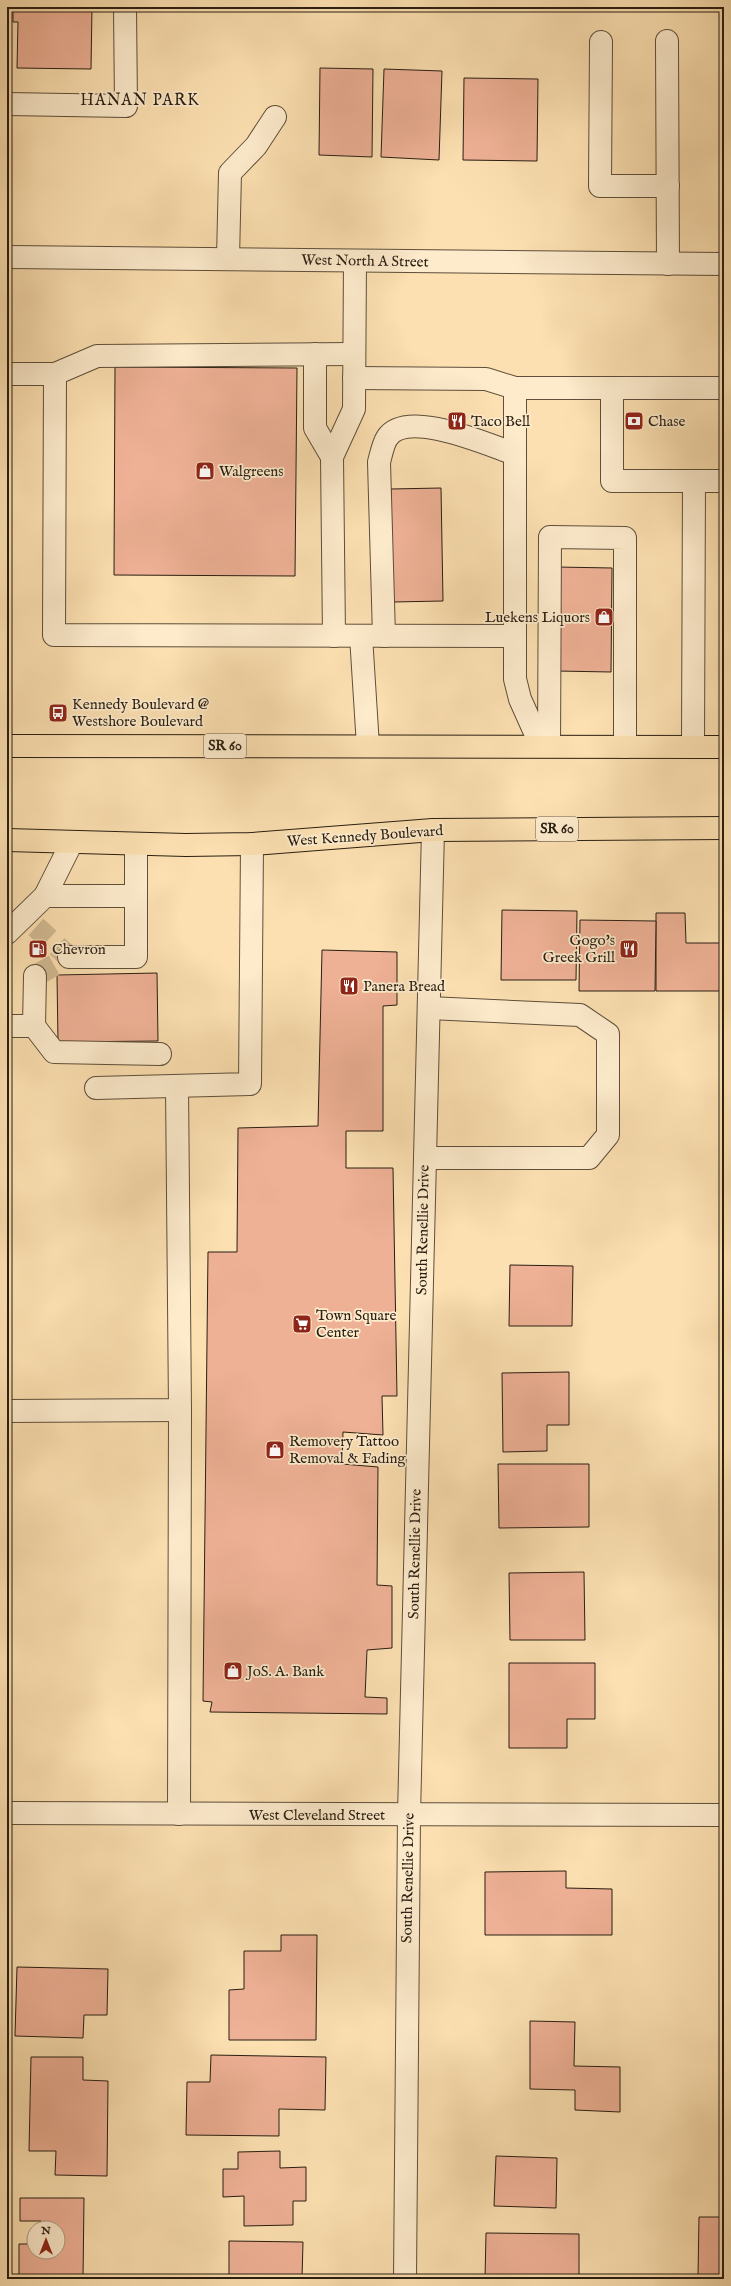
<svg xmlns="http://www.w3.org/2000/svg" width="731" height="2286" font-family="'IM FELL English',serif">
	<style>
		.building { fill: #efb196; stroke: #291e12 }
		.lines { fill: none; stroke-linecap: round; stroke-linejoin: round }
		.minor-tunnel { stroke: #d2b991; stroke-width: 22; stroke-dasharray: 22 11; stroke-linecap: butt }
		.minor-casing { stroke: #5e4e3a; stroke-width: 24 }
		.major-casing { stroke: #291e12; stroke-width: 24 }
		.minor { stroke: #fdebcc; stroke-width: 22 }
		.major { stroke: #fce0b1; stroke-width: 22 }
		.labels { text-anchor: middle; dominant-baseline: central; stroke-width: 3.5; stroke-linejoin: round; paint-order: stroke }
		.shield { fill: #fdebcc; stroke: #695c4a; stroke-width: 1 }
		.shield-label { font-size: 14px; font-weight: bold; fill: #291e12 }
		.street-label { font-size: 15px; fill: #291e12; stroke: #fdebcc }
		.poi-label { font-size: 15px; fill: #291e12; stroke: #fdebcc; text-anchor: start }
		.neighbourhood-label { font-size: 16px; letter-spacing: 1px; fill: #291e12; stroke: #fdebcc }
	</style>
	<rect width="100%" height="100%" fill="#fce0b1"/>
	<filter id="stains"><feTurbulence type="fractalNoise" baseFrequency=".005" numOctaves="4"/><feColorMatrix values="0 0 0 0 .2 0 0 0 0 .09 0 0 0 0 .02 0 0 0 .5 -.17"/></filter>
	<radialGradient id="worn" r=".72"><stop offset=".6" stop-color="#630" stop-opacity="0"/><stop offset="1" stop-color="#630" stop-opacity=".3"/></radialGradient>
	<g class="building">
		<polygon points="13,7 92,7 91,69 17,68 18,22 13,22"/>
		<polygon points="320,68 373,69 372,157 319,155"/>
		<polygon points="384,69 442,71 439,160 381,157"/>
		<polygon points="464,78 538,79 537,161 463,160"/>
		<polygon points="115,367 297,368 295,576 114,575"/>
		<polygon points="441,488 443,601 393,602 391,489"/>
		<polygon points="557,567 612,568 611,672 557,671"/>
		<polygon points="502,910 577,911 576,980 501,980"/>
		<polygon points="656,913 685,913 686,943 724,943 724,991 656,991"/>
		<polygon points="580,920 656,921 655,991 579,991"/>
		<polygon points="322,950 397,952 397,1005 383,1006 383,1131 346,1131 346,1168 393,1168 397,1396 382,1396 383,1435 343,1432 342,1464 378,1467 377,1585 392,1586 392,1648 367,1650 365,1697 387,1698 387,1714 210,1712 212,1702 203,1701 208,1252 237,1252 238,1128 318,1126"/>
		<polygon points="157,973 158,1041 58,1042 57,975"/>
		<polygon points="510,1265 573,1266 572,1326 509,1326"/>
		<polygon points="569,1372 569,1425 547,1425 547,1451 503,1452 502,1373"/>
		<polygon points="498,1464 589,1464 589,1527 499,1528"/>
		<polygon points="584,1572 585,1640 510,1640 509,1573"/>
		<polygon points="509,1663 595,1663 595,1719 567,1719 567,1748 509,1748"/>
		<polygon points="566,1871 566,1888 612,1889 612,1935 485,1935 485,1872"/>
		<polygon points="281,1935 317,1935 316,2040 229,2040 229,1990 244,1989 244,1951 281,1951"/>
		<polygon points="17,1967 108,1969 107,2015 84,2015 83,2038 15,2036"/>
		<polygon points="530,2021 575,2022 574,2066 620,2067 620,2112 575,2110 575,2090 530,2089"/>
		<polygon points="211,2055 326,2057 325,2110 279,2109 279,2136 186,2135 187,2082 210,2082"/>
		<polygon points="31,2057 83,2057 83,2080 108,2081 107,2176 55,2175 56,2151 29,2151"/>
		<polygon points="280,2151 280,2168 306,2167 306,2201 293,2201 293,2225 244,2226 244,2196 223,2197 223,2169 238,2169 238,2152"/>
		<polygon points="496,2156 557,2158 556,2208 494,2206"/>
		<polygon points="20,2198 84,2198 83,2279 19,2279 19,2244 34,2244 34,2252 58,2252 58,2228 41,2228 41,2221 20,2221"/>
		<polygon points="699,2217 724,2217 724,2276 698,2276"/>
		<polygon points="486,2233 579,2234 579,2279 485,2279"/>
		<polygon points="229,2241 303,2242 302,2279 229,2279"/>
	</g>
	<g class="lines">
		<polyline class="minor-tunnel" points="35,976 69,957 36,927"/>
		<defs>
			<g id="minor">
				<polyline points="667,41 668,264"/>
				<polyline points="601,42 600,186 668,186"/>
				<polyline points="7,104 126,106 125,7"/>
				<polyline points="7,257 724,264"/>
				<polyline points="228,259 230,173 256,146 275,117"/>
				<polyline points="315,354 315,428 332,457"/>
				<polyline points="7,374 55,374 97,356 354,354"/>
				<polyline points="55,374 54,635 514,636"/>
				<polyline points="354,378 486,379 515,388 724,388"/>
				<polyline points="515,388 515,679 520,699 541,746"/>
				<polyline points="612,388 612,481 724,481"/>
				<polyline points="334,636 332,457 354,409 355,261"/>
				<polyline points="361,636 368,746"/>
				<path d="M384,636L379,462C381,455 383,444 387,438C406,408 488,445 515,454"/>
				<polyline points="549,746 550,537 625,538 625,747"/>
				<polyline points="693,747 694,481"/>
				<polyline points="45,896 136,896"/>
				<polyline points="7,933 45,896 72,842"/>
				<polyline points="69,957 136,957 136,844"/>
				<polyline points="7,1026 34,1026 54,1052 160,1054"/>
				<polyline points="34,1026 35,976"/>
				<polyline points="96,1088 250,1084 252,844"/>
				<polyline points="425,1158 589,1158 608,1135 608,1034 580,1015 429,1008"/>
				<polyline points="7,1411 180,1410 177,1086"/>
				<polyline points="7,1813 724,1815"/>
				<polyline points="179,1814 180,1410"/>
				<polyline points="405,2279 409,1815 433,830"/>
			</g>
			<g id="major">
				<polyline points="7,746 724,747"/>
				<polyline points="7,840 186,845 252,844 433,830 724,828"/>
			</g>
		</defs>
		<use href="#minor" class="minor-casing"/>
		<use href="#major" class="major-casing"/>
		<use href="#minor" class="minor"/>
		<use href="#major" class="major"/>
	</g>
	<defs>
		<symbol id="restaurant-square" viewBox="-11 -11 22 22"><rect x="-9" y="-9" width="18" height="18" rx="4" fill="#8f2418" stroke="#fdebcc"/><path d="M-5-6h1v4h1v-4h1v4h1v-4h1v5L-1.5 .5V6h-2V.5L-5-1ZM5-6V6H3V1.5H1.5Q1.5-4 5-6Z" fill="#fff"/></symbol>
		<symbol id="bank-square" viewBox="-11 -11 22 22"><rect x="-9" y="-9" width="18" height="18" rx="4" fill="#8f2418" stroke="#fdebcc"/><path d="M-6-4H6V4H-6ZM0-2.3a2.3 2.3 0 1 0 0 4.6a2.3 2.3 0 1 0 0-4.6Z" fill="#fff"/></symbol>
		<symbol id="shop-square" viewBox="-11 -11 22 22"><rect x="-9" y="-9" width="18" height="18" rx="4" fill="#8f2418" stroke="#fdebcc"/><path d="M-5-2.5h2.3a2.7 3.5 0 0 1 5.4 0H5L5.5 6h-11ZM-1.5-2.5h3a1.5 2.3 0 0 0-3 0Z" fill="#fff"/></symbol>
		<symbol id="bus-square" viewBox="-11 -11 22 22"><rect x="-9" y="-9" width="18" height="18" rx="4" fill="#8f2418" stroke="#fdebcc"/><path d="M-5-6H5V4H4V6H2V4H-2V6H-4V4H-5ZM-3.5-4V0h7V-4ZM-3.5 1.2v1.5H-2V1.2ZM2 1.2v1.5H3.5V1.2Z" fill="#fff"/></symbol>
		<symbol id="fuel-square" viewBox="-11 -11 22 22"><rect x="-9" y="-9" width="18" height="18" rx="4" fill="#8f2418" stroke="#fdebcc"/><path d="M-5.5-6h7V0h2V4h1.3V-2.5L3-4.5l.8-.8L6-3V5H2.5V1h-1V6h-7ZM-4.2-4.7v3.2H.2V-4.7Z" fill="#fff"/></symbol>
		<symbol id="supermarket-square" viewBox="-11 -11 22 22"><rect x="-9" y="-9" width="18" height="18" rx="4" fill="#8f2418" stroke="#fdebcc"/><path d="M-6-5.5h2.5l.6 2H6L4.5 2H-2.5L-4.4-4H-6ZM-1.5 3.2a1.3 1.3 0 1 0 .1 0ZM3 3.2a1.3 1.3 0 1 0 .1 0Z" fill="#fff"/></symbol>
	</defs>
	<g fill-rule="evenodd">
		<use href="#restaurant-square" x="446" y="410" width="22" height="22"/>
		<use href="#bank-square" x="623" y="410" width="22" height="22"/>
		<use href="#shop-square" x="194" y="460" width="22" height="22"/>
		<use href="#shop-square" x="593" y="606" width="22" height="22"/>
		<use href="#bus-square" x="47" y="702" width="22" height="22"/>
		<use href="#fuel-square" x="27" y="938" width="22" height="22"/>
		<use href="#restaurant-square" x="618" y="938" width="22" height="22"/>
		<use href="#restaurant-square" x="338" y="975" width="22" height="22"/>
		<use href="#supermarket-square" x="291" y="1313" width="22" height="22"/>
		<use href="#shop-square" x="264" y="1439" width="22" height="22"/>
		<use href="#shop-square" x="222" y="1660" width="22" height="22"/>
	</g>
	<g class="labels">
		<g class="shield">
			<rect x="204" y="734" width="42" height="24" rx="3"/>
			<rect x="536" y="817" width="42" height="24" rx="3"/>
		</g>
		<g class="shield-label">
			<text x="225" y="746">SR 60</text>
			<text x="557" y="829">SR 60</text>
		</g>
		<g class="street-label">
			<text transform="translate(365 261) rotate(1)">West North A Street</text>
			<text transform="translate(365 836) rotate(-4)">West Kennedy Boulevard</text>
			<text transform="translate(423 1230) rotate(-89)">South Renellie Drive</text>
			<text transform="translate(415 1554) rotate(-89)">South Renellie Drive</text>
			<text x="317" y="1815">West Cleveland Street</text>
			<text transform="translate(408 1878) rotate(-89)">South Renellie Drive</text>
		</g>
		<g class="poi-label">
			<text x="471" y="421">Taco Bell</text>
			<text x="648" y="421">Chase</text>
			<text x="219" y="471">Walgreens</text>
			<text x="590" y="617" text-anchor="end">Luekens Liquors</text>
			<text x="72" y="704">Kennedy Boulevard @<tspan x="72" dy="17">Westshore Boulevard</tspan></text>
			<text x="615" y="940" text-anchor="end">Gogo's<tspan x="615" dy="17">Greek Grill</tspan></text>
			<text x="52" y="949">Chevron</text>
			<text x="363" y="986">Panera Bread</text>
			<text x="316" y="1315">Town Square<tspan x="316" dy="17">Center</tspan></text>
			<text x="289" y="1441">Removery Tattoo<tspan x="289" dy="17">Removal &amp; Fading</tspan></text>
			<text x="247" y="1671">JoS. A. Bank</text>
		</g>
		<g class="neighbourhood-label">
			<text x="140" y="101">HANAN PARK</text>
		</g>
	</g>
	<rect width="731" height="2286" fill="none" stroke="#fce0b1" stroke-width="24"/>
	<rect x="8" y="8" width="715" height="2270" fill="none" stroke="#291e12" stroke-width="2"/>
	<rect x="12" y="12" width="707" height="2262" fill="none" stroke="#291e12"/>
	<g transform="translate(46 2240)"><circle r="19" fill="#fdebcc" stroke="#a89982"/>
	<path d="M0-3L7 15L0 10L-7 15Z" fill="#8f2418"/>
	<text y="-6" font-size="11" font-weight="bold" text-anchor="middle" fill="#291e12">N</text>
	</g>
	<rect width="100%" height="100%" filter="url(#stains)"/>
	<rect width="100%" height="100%" fill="url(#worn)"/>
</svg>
